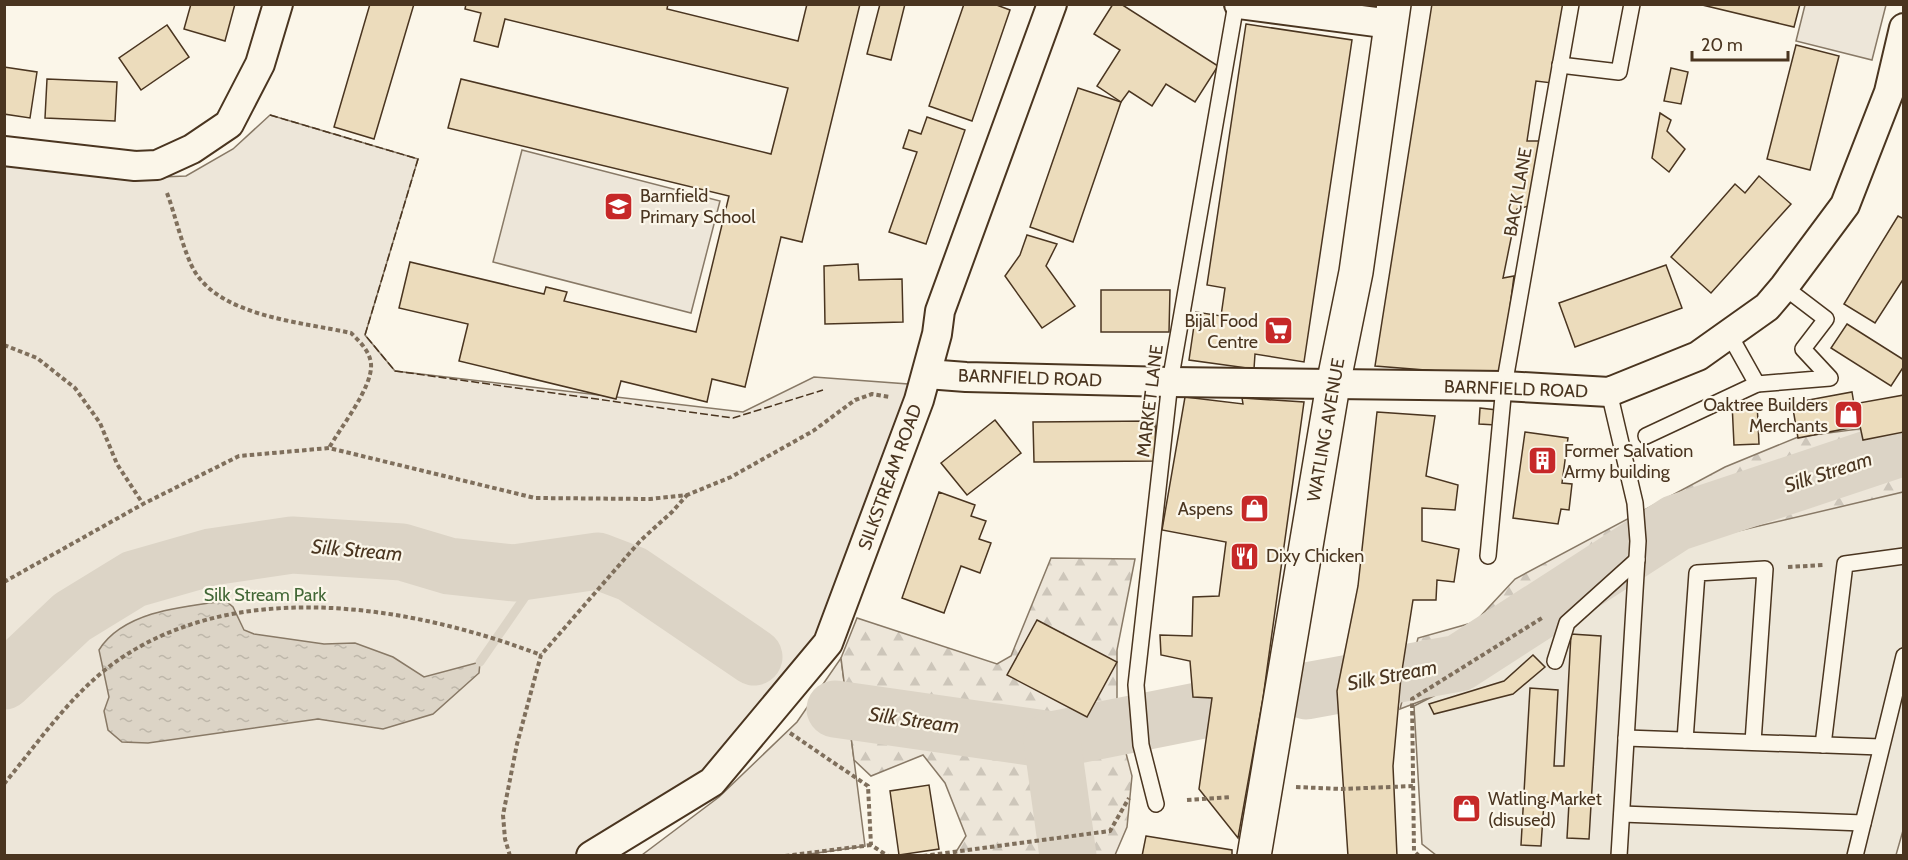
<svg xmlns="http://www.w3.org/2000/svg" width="1908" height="860" font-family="Cabin,sans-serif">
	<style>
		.green { fill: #ede6d9; stroke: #887966; stroke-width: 1.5 }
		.forest { fill: url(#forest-firs); stroke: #887966; stroke-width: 1.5 }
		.parking { fill: #ede7d9; stroke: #887966; stroke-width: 1.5 }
		.water { fill: url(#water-ripples); stroke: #887966; stroke-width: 1.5 }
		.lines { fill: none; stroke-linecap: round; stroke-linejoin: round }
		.stream { stroke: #dcd4c6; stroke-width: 9 }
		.river { stroke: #dcd4c6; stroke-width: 57 }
		.building { fill: #ecdcbc; stroke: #4a3520; stroke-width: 1.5 }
		.service-casing { stroke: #4a3520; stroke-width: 18 }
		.minor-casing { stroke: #4a3520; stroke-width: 32 }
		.tertiary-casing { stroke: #4a3520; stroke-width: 36 }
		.path { stroke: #7f6f5c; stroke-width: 4; stroke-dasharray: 4.5 3; stroke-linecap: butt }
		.service { stroke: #fbf6e9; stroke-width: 15 }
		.minor { stroke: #fbf6e9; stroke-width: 28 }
		.tertiary { stroke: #fbf6e9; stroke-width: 33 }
		.fence { stroke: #4a3520; stroke-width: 1.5; stroke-dasharray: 8 3; stroke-linecap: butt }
		.labels { text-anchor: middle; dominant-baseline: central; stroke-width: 4.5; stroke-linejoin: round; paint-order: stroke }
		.street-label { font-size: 18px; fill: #4a3520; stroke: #fbf6e9 }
		.poi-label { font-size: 18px; fill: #4a3520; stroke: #fbf6e9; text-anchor: start }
		.park-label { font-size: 18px; fill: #436837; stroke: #fbf6e9 }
		.water-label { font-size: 20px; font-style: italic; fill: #4a3520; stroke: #fbf6e9 }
	</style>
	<defs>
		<pattern id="forest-firs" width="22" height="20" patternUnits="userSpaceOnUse" patternTransform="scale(1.5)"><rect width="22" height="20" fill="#ede6d9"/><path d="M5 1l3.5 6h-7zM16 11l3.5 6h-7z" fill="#cdc6ba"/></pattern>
		<pattern id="water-ripples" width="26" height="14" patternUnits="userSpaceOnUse" patternTransform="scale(1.5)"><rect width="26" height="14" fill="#dcd4c6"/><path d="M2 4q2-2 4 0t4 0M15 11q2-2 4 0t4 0" fill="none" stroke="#beb7aa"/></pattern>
	</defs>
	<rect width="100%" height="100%" fill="#fbf6e9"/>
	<g class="green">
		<polygon points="1805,5 1886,5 1872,60 1796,41"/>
		<polygon points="270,115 418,159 365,335 395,371 743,412 814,377 908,384 901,432 829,645 716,780 590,855 5,855 5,162 136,178 186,176 233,149"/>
		<polygon points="522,150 720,201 691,313 493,262"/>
		<polygon points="841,658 865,846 796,856 642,855 719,797 797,722"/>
	</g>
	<g class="forest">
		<polygon points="1903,423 1903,517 1400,709 1418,638 1475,622 1515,579 1725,467 1798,437"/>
		<polygon points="1051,558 1135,559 1117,650 1117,719 1132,776 1127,827 1115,855 954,855 966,836 945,783 923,755 871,776 854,760 841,658 857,618 997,664 1011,656"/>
	</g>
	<polygon class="parking" points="1903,492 1904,827 1896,855 1436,855 1422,844 1414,706 1546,639 1666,548"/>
	<path class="water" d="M226,601L233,607L244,630L254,634L324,644L355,643L393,657L424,677L480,662L479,673L433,714L383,729L318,719L148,743L122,742L108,730L104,711L109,697L99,650C123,611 185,606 226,601Z"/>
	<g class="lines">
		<g class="stream">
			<polyline points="480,662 527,594 532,570"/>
			<polyline points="1288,694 1306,691"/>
		</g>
		<g class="river">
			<polyline points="4,681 72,617 134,579 211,557 292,545 402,552 449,566 514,573 598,561 632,574 754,657"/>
			<polyline points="1306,691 1459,663 1676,523 1904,447"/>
			<polyline points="835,709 1052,740 1263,698"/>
			<polyline points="1052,740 1068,856"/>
		</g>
	</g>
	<g class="building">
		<polygon points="191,4 235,4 225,41 184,29"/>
		<polygon points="370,4 414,4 374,139 334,127"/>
		<polygon points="466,4 668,4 667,9 798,41 807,4 860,4 802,242 781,237 745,387 712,379 707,402 621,381 616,399 459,361 468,324 399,308 410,262 544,294 546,287 567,292 564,301 696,332 729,196 448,128 461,79 771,154 788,88 505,19 498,47 474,41 481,13 465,9"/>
		<polygon points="880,4 905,4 891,60 867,54"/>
		<polygon points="964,4 994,4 1010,10 972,121 929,106"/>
		<polygon points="1113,4 1121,4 1218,66 1195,102 1166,84 1152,106 1129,91 1121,102 1097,86 1120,50 1094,34"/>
		<polygon points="1432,4 1565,4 1552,83 1536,81 1527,141 1542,141 1529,206 1517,209 1503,278 1514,276 1501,376 1375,366"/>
		<polygon points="1698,4 1800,4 1794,27"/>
		<polygon points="1246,24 1352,40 1304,362 1255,354 1254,369 1189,360 1196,312 1221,316 1225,288 1207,285"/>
		<polygon points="167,25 189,57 141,90 119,58"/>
		<polygon points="1796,45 1839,56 1810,170 1767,159"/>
		<polygon points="4,67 37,72 30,118 4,114"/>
		<polygon points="1671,68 1688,72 1681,104 1664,101"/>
		<polygon points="47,79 117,82 115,121 45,118"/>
		<polygon points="1078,88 1121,102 1073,242 1030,227"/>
		<polygon points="1660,113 1671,120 1667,131 1685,149 1669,172 1652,158"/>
		<polygon points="927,117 965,130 926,244 889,232 917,152 903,148 909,130 921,134"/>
		<polygon points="1759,176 1791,204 1711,293 1671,257 1735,184 1745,193"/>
		<polygon points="1898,216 1904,219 1904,278 1875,323 1844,304"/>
		<polygon points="1027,235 1057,244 1046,266 1075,306 1042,328 1005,276 1020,255"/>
		<polygon points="858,264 859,280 902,279 903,322 825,324 824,266"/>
		<polygon points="1666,265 1682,308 1575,347 1559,303"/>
		<polygon points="1101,290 1170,290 1169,332 1101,332"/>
		<polygon points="1847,324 1904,360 1904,366 1891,386 1831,348"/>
		<polygon points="1852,392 1854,404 1904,395 1904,432 1863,440 1860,426 1798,438 1792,403"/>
		<polygon points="1185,397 1243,404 1242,398 1304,402 1263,698 1238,838 1199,789 1212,698 1193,697 1190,661 1161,655 1160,635 1192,636 1193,597 1219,596 1226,542 1162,530"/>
		<polygon points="1757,402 1759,444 1734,445 1732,403"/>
		<polygon points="1480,408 1497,410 1496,425 1479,424"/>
		<polygon points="1377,412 1435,416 1426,476 1458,485 1455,510 1422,508 1422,541 1459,549 1454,582 1437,580 1436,600 1413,600 1401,677 1393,766 1397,856 1348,856 1337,691 1358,586"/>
		<polygon points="995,420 1021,453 967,495 941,463"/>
		<polygon points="1155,421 1156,461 1034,462 1033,422"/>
		<polygon points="1525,432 1568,438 1562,483 1572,484 1569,510 1561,509 1558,524 1513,518"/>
		<polygon points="939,492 975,505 971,516 986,521 979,539 991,543 980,573 961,566 944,613 902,598"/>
		<polygon points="1037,620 1117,662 1087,717 1007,675"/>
		<polygon points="1571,634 1601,636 1589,839 1567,838 1569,803 1544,802 1541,846 1521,845 1530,688 1558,690 1554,766 1564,766"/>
		<polygon points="1533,655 1545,667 1513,694 1434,714 1429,704 1504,681"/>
		<polygon points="929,785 939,849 899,855 890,791"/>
		<polygon points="1146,836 1232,850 1232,856 1142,856"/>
	</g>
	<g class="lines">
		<defs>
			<g id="service">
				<polyline points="1560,65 1619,72 1632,4"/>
				<polyline points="1729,334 1757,384 1830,378 1803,349 1826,319 1784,287"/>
				<polyline points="1609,392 1635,503 1638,541 1619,856"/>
				<polyline points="1646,436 1757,384"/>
				<polyline points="1488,556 1504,386 1571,4"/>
				<polyline points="1555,661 1567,623 1637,560"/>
				<polyline points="1626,738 1881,747"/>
				<polyline points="1685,740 1697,573 1765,569 1753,742"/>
				<polyline points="1823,745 1845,564 1904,556"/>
				<polyline points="1156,804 1141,745 1136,685 1170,382 1236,4"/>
				<polyline points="1622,814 1863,823"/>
				<polyline points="1855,856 1904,656"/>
			</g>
			<g id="minor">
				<polyline points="1239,4 1391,24"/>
				<polyline points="4,151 135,166 157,165 192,149 229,124 260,64 278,4"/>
				<polyline points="927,374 966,377 1170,382 1504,386 1609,392 1698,356 1767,307 1784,287 1845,205 1889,92 1904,28"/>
				<polyline points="591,856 712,782 828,643 919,400 937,334 940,311 1052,4"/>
			</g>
			<polyline id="tertiary" points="1254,856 1333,385 1356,272 1394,4"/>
		</defs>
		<use href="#service" class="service-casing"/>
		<use href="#minor" class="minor-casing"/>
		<use href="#tertiary" class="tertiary-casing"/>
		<g class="path">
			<path d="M167,193C175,214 184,254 195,272C223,317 302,322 351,333C359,341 370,351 371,364C373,387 340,428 329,448"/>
			<polyline points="4,345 37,358 75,388 100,423 117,464 143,504"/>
			<polyline points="1788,567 1823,565"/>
			<polyline points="4,582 143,504 239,456 329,448 535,498 650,499 687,495 731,477 813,431 855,400 872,394 890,397"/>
			<polyline points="790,733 868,786 871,845 888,856"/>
			<path d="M4,784C37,744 69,697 110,666C231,575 410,605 541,655"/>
			<polyline points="1296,787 1341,789 1413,786"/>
			<polyline points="1187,800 1231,797"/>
			<polyline points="510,856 505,839 503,815 517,744 541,655 641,540 672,512 687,495"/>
			<polyline points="785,856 871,845"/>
			<polyline points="923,856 1110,831 1129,798"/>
			<polyline points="1419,856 1414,851 1412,699 1542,618"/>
		</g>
		<use href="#service" class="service"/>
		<use href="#minor" class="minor"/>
		<use href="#tertiary" class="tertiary"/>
		<polyline class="fence" points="270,115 418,159 365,335 395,371 733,418 823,390"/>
	</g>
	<defs>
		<symbol id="school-square" viewBox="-11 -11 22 22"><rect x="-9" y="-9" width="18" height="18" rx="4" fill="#c62828" stroke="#fbf6e9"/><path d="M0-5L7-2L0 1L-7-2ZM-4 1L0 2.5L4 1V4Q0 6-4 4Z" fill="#fff"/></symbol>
		<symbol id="supermarket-square" viewBox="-11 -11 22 22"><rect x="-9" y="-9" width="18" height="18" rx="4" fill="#c62828" stroke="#fbf6e9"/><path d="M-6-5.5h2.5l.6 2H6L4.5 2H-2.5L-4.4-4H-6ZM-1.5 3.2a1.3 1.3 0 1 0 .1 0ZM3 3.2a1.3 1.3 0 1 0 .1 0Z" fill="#fff"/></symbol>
		<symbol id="shop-square" viewBox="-11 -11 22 22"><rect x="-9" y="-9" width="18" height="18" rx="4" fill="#c62828" stroke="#fbf6e9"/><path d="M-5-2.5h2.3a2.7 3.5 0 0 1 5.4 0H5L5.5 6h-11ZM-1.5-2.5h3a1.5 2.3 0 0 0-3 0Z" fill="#fff"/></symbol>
		<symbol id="building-square" viewBox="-11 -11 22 22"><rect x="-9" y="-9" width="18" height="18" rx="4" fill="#c62828" stroke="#fbf6e9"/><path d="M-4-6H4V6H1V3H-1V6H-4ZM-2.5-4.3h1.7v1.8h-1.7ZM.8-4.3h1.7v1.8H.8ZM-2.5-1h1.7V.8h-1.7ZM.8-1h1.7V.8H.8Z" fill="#fff"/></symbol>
		<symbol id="restaurant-square" viewBox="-11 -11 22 22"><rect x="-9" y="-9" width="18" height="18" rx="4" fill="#c62828" stroke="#fbf6e9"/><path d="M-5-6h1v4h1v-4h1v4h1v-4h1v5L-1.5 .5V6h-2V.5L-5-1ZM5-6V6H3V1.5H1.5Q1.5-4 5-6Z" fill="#fff"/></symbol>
	</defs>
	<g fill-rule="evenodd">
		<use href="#school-square" x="602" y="190" width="33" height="33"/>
		<use href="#supermarket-square" x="1262" y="314" width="33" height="33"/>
		<use href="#shop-square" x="1832" y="398" width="33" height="33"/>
		<use href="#building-square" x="1526" y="444" width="33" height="33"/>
		<use href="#shop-square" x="1238" y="492" width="33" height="33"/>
		<use href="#restaurant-square" x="1228" y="540" width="33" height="33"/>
		<use href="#shop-square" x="1450" y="792" width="33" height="33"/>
	</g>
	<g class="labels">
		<g class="street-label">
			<text transform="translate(1518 192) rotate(-80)">BACK LANE</text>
			<text transform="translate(1030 378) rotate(2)">BARNFIELD ROAD</text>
			<text transform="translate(1516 389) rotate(2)">BARNFIELD ROAD</text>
			<text transform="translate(1150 401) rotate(-83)">MARKET LANE</text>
			<text transform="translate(1326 430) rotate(-80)">WATLING AVENUE</text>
			<text transform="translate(890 477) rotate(-70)">SILKSTREAM ROAD</text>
		</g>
		<g class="poi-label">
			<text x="640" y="196">Barnfield<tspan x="640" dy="21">Primary School</tspan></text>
			<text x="1258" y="321" text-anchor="end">Bijal Food<tspan x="1258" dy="21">Centre</tspan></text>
			<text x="1828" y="405" text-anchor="end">Oaktree Builders<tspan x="1828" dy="21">Merchants</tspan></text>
			<text x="1564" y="451">Former Salvation<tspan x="1564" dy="21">Army building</tspan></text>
			<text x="1233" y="509" text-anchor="end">Aspens</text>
			<text x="1266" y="556">Dixy Chicken</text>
			<text x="1488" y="799">Watling Market<tspan x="1488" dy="21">(disused)</tspan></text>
		</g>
		<g class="park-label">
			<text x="265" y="595">Silk Stream Park</text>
		</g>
		<g class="water-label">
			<text transform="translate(1828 472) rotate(-18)">Silk Stream</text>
			<text transform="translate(357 550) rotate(5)">Silk Stream</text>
			<text transform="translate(1392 675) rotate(-11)">Silk Stream</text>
			<text transform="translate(914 720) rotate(8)">Silk Stream</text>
		</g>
	</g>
	<rect width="1908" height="860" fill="none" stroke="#4a3520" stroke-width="12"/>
	<path d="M1692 51v9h96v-9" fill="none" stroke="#4a3520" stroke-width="3"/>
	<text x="1701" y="51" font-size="18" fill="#4a3520" stroke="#fbf6e9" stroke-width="4.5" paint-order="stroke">20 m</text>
</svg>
